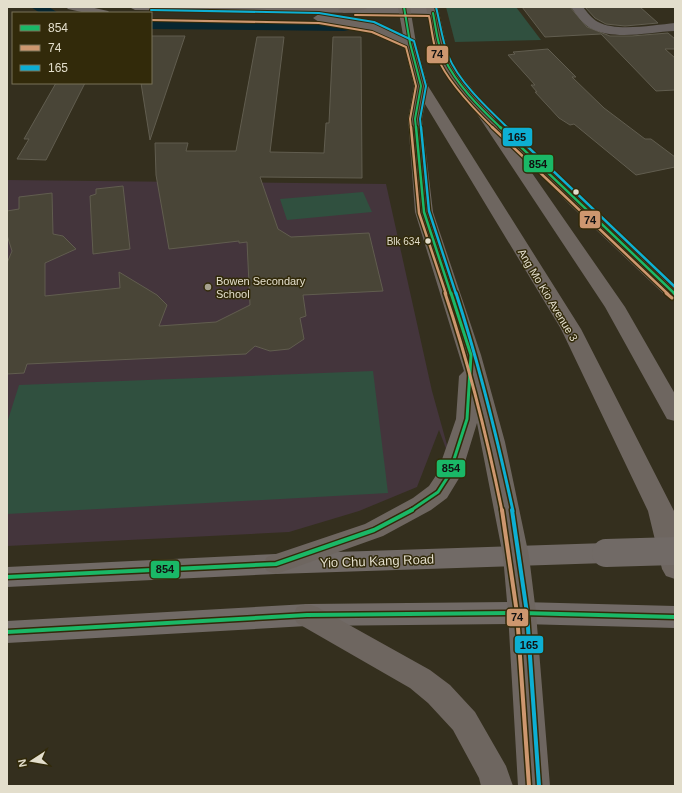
<svg xmlns="http://www.w3.org/2000/svg" width="682" height="793" font-family="Arial,sans-serif">
	<style>
		.education { fill: #44353c }
		.green { fill: #30503f }
		.lines { fill: none; stroke-linecap: round; stroke-linejoin: round }
		.canal { fill: #072630; fill-rule: evenodd }
		.building { fill: #494537; stroke: #615d4f }
		.minor { fill: #686260; fill-rule: evenodd }
		.major { fill: #716a66; fill-rule: evenodd }
		.highway { fill: #6e6660; fill-rule: evenodd }
		.major-bridge { stroke: #716a66; stroke-width: 28 }
		.bus-1-far3-casing { stroke: #322a0a; stroke-width: 4 }
		.bus-1-far2-casing { stroke: #322a0a; stroke-width: 5 }
		.bus-1-far1-casing { stroke: #322a0a; stroke-width: 6 }
		.bus-1-casing { stroke: #322a0a; stroke-width: 7 }
		.bus-2-far3-casing { stroke: #322a0a; stroke-width: 4 }
		.bus-2-far2-casing { stroke: #322a0a; stroke-width: 5 }
		.bus-2-far1-casing { stroke: #322a0a; stroke-width: 6 }
		.bus-2-casing { stroke: #322a0a; stroke-width: 7 }
		.bus-3-far3-casing { stroke: #322a0a; stroke-width: 4 }
		.bus-3-far2-casing { stroke: #322a0a; stroke-width: 5 }
		.bus-3-far1-casing { stroke: #322a0a; stroke-width: 6 }
		.bus-3-casing { stroke: #322a0a; stroke-width: 7 }
		.bus-1-far3 { stroke: #1ab867; stroke-width: 2 }
		.bus-1-far2 { stroke: #1ab867; stroke-width: 2.5 }
		.bus-1-far1 { stroke: #1ab867; stroke-width: 3 }
		.bus-1 { stroke: #1ab867; stroke-width: 4 }
		.bus-2-far3 { stroke: #cd976f; stroke-width: 2 }
		.bus-2-far2 { stroke: #cd976f; stroke-width: 2.5 }
		.bus-2-far1 { stroke: #cd976f; stroke-width: 3 }
		.bus-2 { stroke: #cd976f; stroke-width: 4 }
		.bus-3-far3 { stroke: #0dafd3; stroke-width: 2 }
		.bus-3-far2 { stroke: #0dafd3; stroke-width: 2.5 }
		.bus-3-far1 { stroke: #0dafd3; stroke-width: 3 }
		.bus-3 { stroke: #0dafd3; stroke-width: 4 }
		.bus-dot { fill: #e3decc; stroke: #322a0a; stroke-width: 1.5 }
		.poi-dot { fill: #a6a18f; stroke: #322a0a; stroke-width: 1.5 }
		.labels { text-anchor: middle; dominant-baseline: central; stroke-width: 3; stroke-linejoin: round; paint-order: stroke }
		.bus-label { font-size: 10px; fill: #e3decc; stroke: #322a0a; text-anchor: end }
		.poi-label { font-size: 11px; fill: #e3decc; stroke: #322a0a; text-anchor: start }
		.street-label { font-size: 11px; fill: #e3decc; stroke: #322a0a }
		.near-street-label { font-size: 13px; fill: #e3decc; stroke: #322a0a }
		.line-badge { stroke: #322a0a; stroke-width: 1.5 }
		.pale-badge-label { font-size: 11px; text-anchor: middle; font-weight: bold; fill: #111 }
	</style>
	<rect width="100%" height="100%" fill="#342f1e"/>
	<polygon class="education" points="7,180 386,184 432,391 454,470 439,430 417,487 359,511 289,532 7,546"/>
	<g class="green">
		<polygon points="446,7 516,7 541,40 455,42"/>
		<polygon points="363,192 372,212 287,220 280,199"/>
		<polygon points="373,371 388,493 7,514 7,423 19,385"/>
	</g>
	<g class="lines">
		<g class="canal">
			<polygon points="31,7 49,7 58,13 40,13"/>
			<polygon points="151,21 344,23 349,24 351,27 349,30 344,31 151,29"/>
		</g>
	</g>
	<g class="building">
		<polygon points="522,7 570,7 587,27 610,36 632,36 668,33 675,39 675,49 665,49 675,58 675,90 656,91 601,34 545,37"/>
		<polygon points="585,7 640,7 658,23 625,26 606,24 595,18"/>
		<polygon points="151,36 185,36 150,140 141,83 151,83"/>
		<polygon points="257,37 284,37 270,152 324,153 326,123 329,123 333,37 361,37 362,178 260,177 278,229 291,237 369,233 383,291 303,295 306,316 300,318 304,339 289,349 270,351 255,346 246,354 27,364 24,373 7,374 7,263 12,251 7,235 7,211 19,209 19,197 52,193 53,234 63,236 76,249 45,263 45,296 120,288 119,272 157,295 167,305 159,326 216,322 250,305 247,242 239,243 239,241 169,249 156,175 155,143 188,143 186,151 236,151"/>
		<polygon points="548,49 576,77 572,77 604,108 645,139 651,139 675,157 675,167 636,175 574,124 570,125 559,118 535,92 537,92 531,85 535,85 508,55 515,54 513,52"/>
		<polygon points="56,83 85,83 46,160 17,159 29,139 24,139"/>
		<polygon points="123,186 130,249 93,254 90,196 96,194 96,189"/>
	</g>
	<g class="lines">
		<path class="minor" d="M571,7H583C587,12 592,19 598,22C616,32 655,25 675,23V31C649,32 615,41 590,28C583,24 576,14 571,7Z"/>
		<g class="major">
			<polygon points="66,7 90,7 108,11 110,13 86,13 68,9"/>
			<polygon points="129,7 433,8 439,11 433,14 135,10"/>
			<polygon points="606,543 615,546 619,553 615,560 606,563 276,574 7,587 7,567 276,554"/>
			<polygon points="522,602 675,606 675,628 522,624 307,626 7,643 7,621 307,604"/>
		</g>
		<g class="highway">
			<polygon points="342,7 368,7 366,9 344,13 338,10"/>
			<polygon points="398,7 410,7 416,43 428,86 581,329 674,511 675,579 666,576 662,569 648,511 561,329 425,104 422,119 433,212 481,355 505,442 529,556 536,613 550,786 518,786 508,613 503,556 477,423 461,475 447,498 431,510 383,536 285,571 276,574 267,571 263,564 267,557 365,524 413,498 429,486 437,474 456,419 459,376 464,371 415,212 408,119 414,86 404,45 370,30 319,22 313,18 319,14 377,24 403,35"/>
			<polygon points="426,7 438,7 449,57 461,75 486,106 506,135 512,133 517,134 582,197 675,284 675,300 668,298 570,205 516,150 625,307 675,394 675,421 667,419 605,307 475,111 450,80 437,57"/>
			<polygon points="307,604 317,607 430,670 450,685 475,712 506,766 513,786 481,786 479,778 453,730 428,703 410,688 297,623 293,615 297,607"/>
		</g>
		<polyline class="major-bridge" points="606,553 675,551"/>
		<defs>
			<g id="bus-1-far3">
				<polyline points="404,7 410,43 421,86 415,119 416,128"/>
				<path d="M433,13C436,27 437,45 444,58C457,85 479,107 501,128"/>
			</g>
			<g id="bus-1-far2">
				<polyline points="416,127 424,212 451,294"/>
				<polyline points="500,127 675,294"/>
			</g>
			<g id="bus-1-far1">
				<polyline points="674,293 675,294"/>
				<polyline points="410,511 438,492 449,475 467,419 471,355 451,293"/>
			</g>
			<g id="bus-1">
				<polyline points="7,577 276,564 374,530 412,510"/>
				<polyline points="7,632 307,615 522,613 675,617"/>
			</g>
			<g id="bus-2-far3">
				<path d="M355,15L429,16C432,30 433,45 438,58C446,80 476,111 493,128"/>
				<polyline points="151,20 319,23 372,32 406,47 416,86 410,119 411,128"/>
			</g>
			<g id="bus-2-far2">
				<polyline points="411,127 419,213 446,294"/>
				<polyline points="492,127 668,294"/>
			</g>
			<g id="bus-2-far1">
				<path d="M445,293C469,364 487,437 502,511"/>
				<polyline points="666,293 672,298"/>
			</g>
			<polyline id="bus-2" points="502,510 517,613 529,786"/>
			<g id="bus-3-far3">
				<path d="M436,7C440,22 442,40 448,55C458,81 487,108 508,128"/>
				<polyline points="151,10 319,13 374,22 414,41 426,86 420,119 421,128"/>
			</g>
			<g id="bus-3-far2">
				<polyline points="421,127 429,211 456,294"/>
				<polyline points="507,127 675,287"/>
			</g>
			<path id="bus-3-far1" d="M456,293C479,364 497,437 513,511"/>
			<polyline id="bus-3" points="512,510 527,613 539,786"/>
		</defs>
		<use href="#bus-1-far3" class="bus-1-far3-casing"/>
		<use href="#bus-1-far2" class="bus-1-far2-casing"/>
		<use href="#bus-1-far1" class="bus-1-far1-casing"/>
		<use href="#bus-1" class="bus-1-casing"/>
		<use href="#bus-2-far3" class="bus-2-far3-casing"/>
		<use href="#bus-2-far2" class="bus-2-far2-casing"/>
		<use href="#bus-2-far1" class="bus-2-far1-casing"/>
		<use href="#bus-2" class="bus-2-casing"/>
		<use href="#bus-3-far3" class="bus-3-far3-casing"/>
		<use href="#bus-3-far2" class="bus-3-far2-casing"/>
		<use href="#bus-3-far1" class="bus-3-far1-casing"/>
		<use href="#bus-3" class="bus-3-casing"/>
		<use href="#bus-1-far3" class="bus-1-far3"/>
		<use href="#bus-1-far2" class="bus-1-far2"/>
		<use href="#bus-1-far1" class="bus-1-far1"/>
		<use href="#bus-1" class="bus-1"/>
		<use href="#bus-2-far3" class="bus-2-far3"/>
		<use href="#bus-2-far2" class="bus-2-far2"/>
		<use href="#bus-2-far1" class="bus-2-far1"/>
		<use href="#bus-2" class="bus-2"/>
		<use href="#bus-3-far3" class="bus-3-far3"/>
		<use href="#bus-3-far2" class="bus-3-far2"/>
		<use href="#bus-3-far1" class="bus-3-far1"/>
		<use href="#bus-3" class="bus-3"/>
	</g>
	<g class="bus-dot">
		<circle cx="576" cy="192" r="3.5"/>
		<circle cx="428" cy="241" r="3.5"/>
	</g>
	<circle class="poi-dot" cx="208" cy="287" r="4"/>
	<g class="labels">
		<g class="bus-label">
			<text x="420" y="241">Blk 634</text>
		</g>
		<g class="poi-label">
			<text x="216" y="281">Bowen Secondary<tspan x="216" dy="13">School</tspan></text>
		</g>
		<g class="street-label">
			<text transform="translate(548 295) rotate(59)">Ang Mo Kio Avenue 3</text>
		</g>
		<g class="near-street-label">
			<text transform="translate(377 561) rotate(-2)">Yio Chu Kang Road</text>
		</g>
	</g>
	<g class="line-badge">
		<rect x="426" y="45" width="23" height="19" rx="4" fill="#cd976f"/>
		<rect x="502" y="127" width="31" height="20" rx="4" fill="#0dafd3"/>
		<rect x="523" y="154" width="31" height="19" rx="4" fill="#1ab867"/>
		<rect x="579" y="210" width="22" height="19" rx="4" fill="#cd976f"/>
		<rect x="436" y="459" width="30" height="19" rx="4" fill="#1ab867"/>
		<rect x="150" y="560" width="30" height="19" rx="4" fill="#1ab867"/>
		<rect x="506" y="608" width="23" height="19" rx="4" fill="#cd976f"/>
		<rect x="514" y="635" width="30" height="19" rx="4" fill="#0dafd3"/>
	</g>
	<g class="pale-badge-label">
		<text x="437" y="58">74</text>
		<text x="517" y="141">165</text>
		<text x="538" y="168">854</text>
		<text x="590" y="224">74</text>
		<text x="451" y="472">854</text>
		<text x="165" y="573">854</text>
		<text x="517" y="621">74</text>
		<text x="529" y="649">165</text>
	</g>
	<rect width="682" height="793" fill="none" stroke="#e3decc" stroke-width="16"/>
	<rect x="12" y="12" width="140" height="72" fill="#322a0a" stroke="#797258"/>
	<rect x="20" y="25" width="20" height="6" fill="#1ab867" stroke="#797258"/>
	<text x="48" y="32" font-size="12" fill="#e3decc">854</text>
	<rect x="20" y="45" width="20" height="6" fill="#cd976f" stroke="#797258"/>
	<text x="48" y="52" font-size="12" fill="#e3decc">74</text>
	<rect x="20" y="65" width="20" height="6" fill="#0dafd3" stroke="#797258"/>
	<text x="48" y="72" font-size="12" fill="#e3decc">165</text>
	<g transform="translate(32 761) rotate(258)" stroke="#322a0a" stroke-width="3" paint-order="stroke">
	<path d="M0-3L7 15L0 10L-7 15Z" fill="#e3decc"/>
	<text y="-6" font-size="11" font-weight="bold" text-anchor="middle" fill="#e3decc">N</text>
	</g>
</svg>
